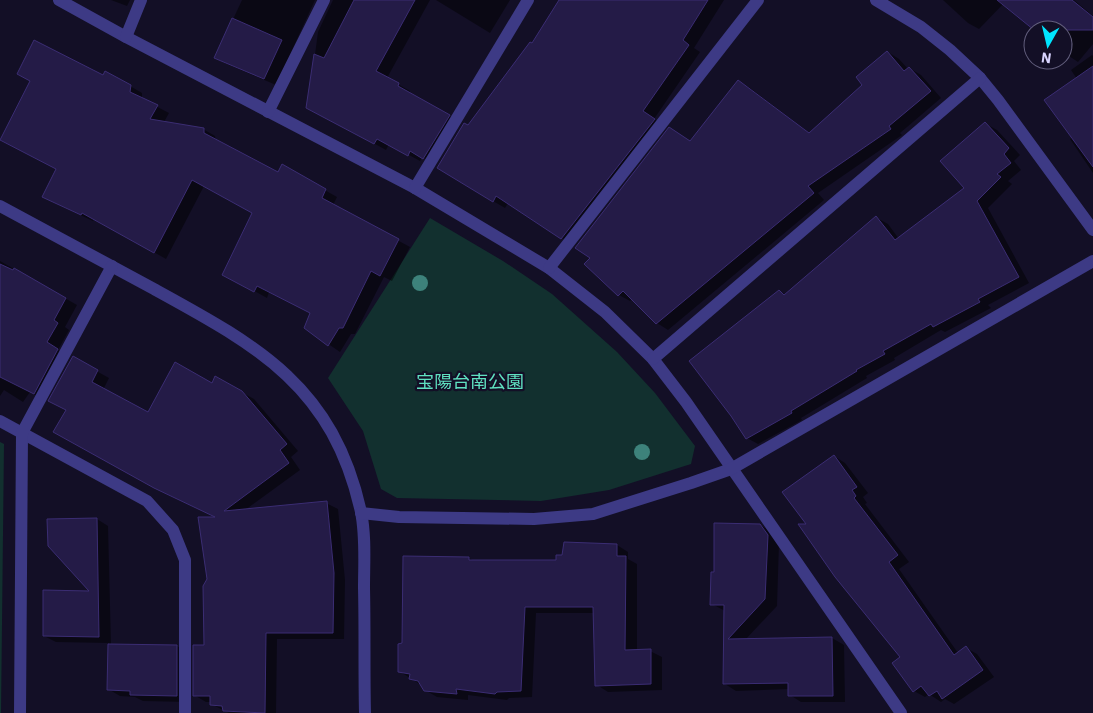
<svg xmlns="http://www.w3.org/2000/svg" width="1093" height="713" font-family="'IBM Plex Sans','Noto Sans JP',sans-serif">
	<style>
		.green { fill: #12302f }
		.shadow { fill: #0007 }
		.building { fill: #241b47; stroke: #3b2d73 }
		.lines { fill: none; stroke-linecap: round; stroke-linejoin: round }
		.minor { stroke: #3d3a85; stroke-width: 12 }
		.tree { fill: #3d827b }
		.labels { text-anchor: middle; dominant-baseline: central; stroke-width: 4.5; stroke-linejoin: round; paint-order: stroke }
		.park-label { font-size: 18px; fill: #5fe0c0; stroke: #130f26 }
	</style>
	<rect width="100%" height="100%" fill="#130f26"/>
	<g class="green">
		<polygon points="430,218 503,261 552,294 617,352 655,393 695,446 691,464 609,490 541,501 397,498 381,489 363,431 328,378"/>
		<polygon points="0,442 4,444 1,713 0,713"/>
	</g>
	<g class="shadow">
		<polygon points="111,0 130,0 127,6"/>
		<polygon points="242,0 315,0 276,85 227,64 215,58"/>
		<polygon points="333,0 430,0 387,78 410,91 409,94 460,122 435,164 422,157 420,161 389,144 386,150 308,107 318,32"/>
		<polygon points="436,0 510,0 490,33"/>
		<polygon points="561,0 724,0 694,48 700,52 654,119 666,126 573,245 508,203 505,208 493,201 468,126 532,45"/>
		<polygon points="943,0 1007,0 979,29 968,23"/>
		<polygon points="1032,0 1074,0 1093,16 1093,44 1078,62 1063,52 1063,30 1036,30"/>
		<polygon points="888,52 899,59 908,69 909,68 921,75 941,98 900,133 902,135 818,193 824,200 668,330 657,323 632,299 630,301 619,295 691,142 739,81 750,88 810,134 864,85"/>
		<polygon points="1092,55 1093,56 1093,173 1070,139 1073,137 1077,79 1071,70"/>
		<polygon points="103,77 130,86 142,93 142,99 169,113 164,122 203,129 215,136 216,141 279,174 282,166 337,197 333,205 410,247 392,281 384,277 355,334 351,334 340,352 305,328 311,313 269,292 267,298 236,281 253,213 204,186 166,259 94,218 93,221 55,203"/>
		<polygon points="986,124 997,130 1020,155 1014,161 1021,170 1008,181 1012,184 988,208 1029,283 988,305 991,308 945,332 941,330 894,358 895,360 866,376 867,378 801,418 802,420 758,444 747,438 779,291 786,295 877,218 888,224 899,239 966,188"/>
		<polygon points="0,261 77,305 65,327 69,330 58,350 69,356 46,400 30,392 23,402 4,390 0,396"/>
		<polygon points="73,358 109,378 103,390 148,414 212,385 241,392 254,399 298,451 291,457 300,470 245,510 326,503 338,509 345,580 344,639 277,639 276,713 229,713 211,704 211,702 206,702 194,695 205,647 208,579 218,518 167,494 55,432 67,410"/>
		<polygon points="834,456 845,463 868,493 863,497 867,503 865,504 909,562 899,569 958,653 966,648 977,654 994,677 954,704 945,699 941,702 929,694 925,697 914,691 902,657 808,526"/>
		<polygon points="97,519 108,526 111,645 177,646 188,653 188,702 143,701 135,697 120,696 108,689 109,643 56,642 44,636 92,592"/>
		<polygon points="760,525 772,532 779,543 777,606 745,640 832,638 844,645 845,702 801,702 790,695 790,689 736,691 725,684 725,611 712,604"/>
		<polygon points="617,545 628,552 628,559 637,564 637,651 650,651 662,657 662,690 608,692 597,685 595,613 536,613 532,697 509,698 507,700 468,695 468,700 437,697 425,690 421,685 399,671 404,645 405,557 469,558 474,561 557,561"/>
	</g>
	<g class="building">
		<polygon points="354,0 415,0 376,71 399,83 398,86 450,115 423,159 410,151 408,156 377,139 374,144 306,108 314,54 324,58"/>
		<polygon points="559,0 708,0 683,40 689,45 643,111 655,119 561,239 496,196 493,202 437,168 464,123 468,125 530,42 532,43"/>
		<polygon points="997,0 1072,0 1093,17 1093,30 1034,30"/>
		<polygon points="232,18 282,40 264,79 214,58"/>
		<polygon points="34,40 103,75 105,71 131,85 130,92 158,105 150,119 204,128 204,133 278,172 282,164 326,189 322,198 399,239 380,276 371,271 343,328 339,328 328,346 304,328 310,313 257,286 254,292 222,275 252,213 192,180 154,253 82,213 81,215 42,197 56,169 0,140 30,81 17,74"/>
		<polygon points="887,51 904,71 909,67 931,91 889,126 891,129 808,186 814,193 656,324 623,291 618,296 584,264 590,258 575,248 669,127 690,141 738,80 809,133 862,85 856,77"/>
		<polygon points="1093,66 1093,167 1044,100"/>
		<polygon points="985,122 1009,148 1004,154 1011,163 997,174 1001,177 977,201 1019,277 978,299 980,302 933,327 931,324 883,351 885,354 856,370 857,371 791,411 792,413 746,439 731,416 689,361 779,290 784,295 876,216 895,240 964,188 940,161"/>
		<polygon points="0,264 13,270 14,268 66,298 54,320 58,323 47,342 58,349 34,394 0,377"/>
		<polygon points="73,356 98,370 92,382 148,412 175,362 212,383 215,376 242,391 287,444 280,450 289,463 224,511 327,501 334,573 333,633 266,633 265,713 223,711 222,706 210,705 210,696 193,696 193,645 204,645 203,586 207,579 198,517 215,517 154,488 53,432 66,410 48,401"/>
		<polygon points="834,455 857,487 852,490 856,496 854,498 898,555 889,562 954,655 966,646 983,670 942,699 937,691 929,696 921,686 913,692 892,663 900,657 835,577 798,524 806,524 782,492"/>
		<polygon points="97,518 99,637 43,636 43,590 89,591 48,546 47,519"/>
		<polygon points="714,523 760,524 768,535 765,599 728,639 832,637 833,696 788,696 788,683 723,684 724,605 710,605 711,572 714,572"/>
		<polygon points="564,542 617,544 617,556 626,556 625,650 651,649 651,684 595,686 593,607 525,607 521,691 497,692 495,694 456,689 457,694 424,691 418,681 409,679 410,674 398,672 398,644 402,643 403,556 469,557 469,560 556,560 556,555 562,555"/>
		<polygon points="108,644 177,645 177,696 130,695 130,691 107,690"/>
	</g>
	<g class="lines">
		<g class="minor">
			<polyline points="59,0 126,37 415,188 549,268 605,312 653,359 686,402 901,713"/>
			<polyline points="876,0 921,27 950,50 980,78 998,100 1093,230"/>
			<polyline points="126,37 141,0"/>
			<polyline points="268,112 324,0"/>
			<polyline points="415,188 528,0"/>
			<path d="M0,206C51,234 103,261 154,289C258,346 333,386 361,512C366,537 364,563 364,588C365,630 364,671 365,713"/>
			<polyline points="549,268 758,0"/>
			<polyline points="653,359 980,78"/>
			<polyline points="0,421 147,501 173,530 185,560 185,713"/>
			<polyline points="361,513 399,517 534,519 593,514 691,483 731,469 1093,261"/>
			<polyline points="20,713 22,433 112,266"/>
		</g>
	</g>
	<g class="tree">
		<circle cx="420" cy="283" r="8"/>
		<circle cx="642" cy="452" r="8"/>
	</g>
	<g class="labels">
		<g class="park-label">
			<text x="470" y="381">宝陽台南公園</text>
		</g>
	</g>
	<g transform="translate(1048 45) rotate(188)"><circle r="24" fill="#130f26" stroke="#625e7d"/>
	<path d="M0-4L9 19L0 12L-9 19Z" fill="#00e5ff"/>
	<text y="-8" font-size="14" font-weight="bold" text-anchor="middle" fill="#d9d4ff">N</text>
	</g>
</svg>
